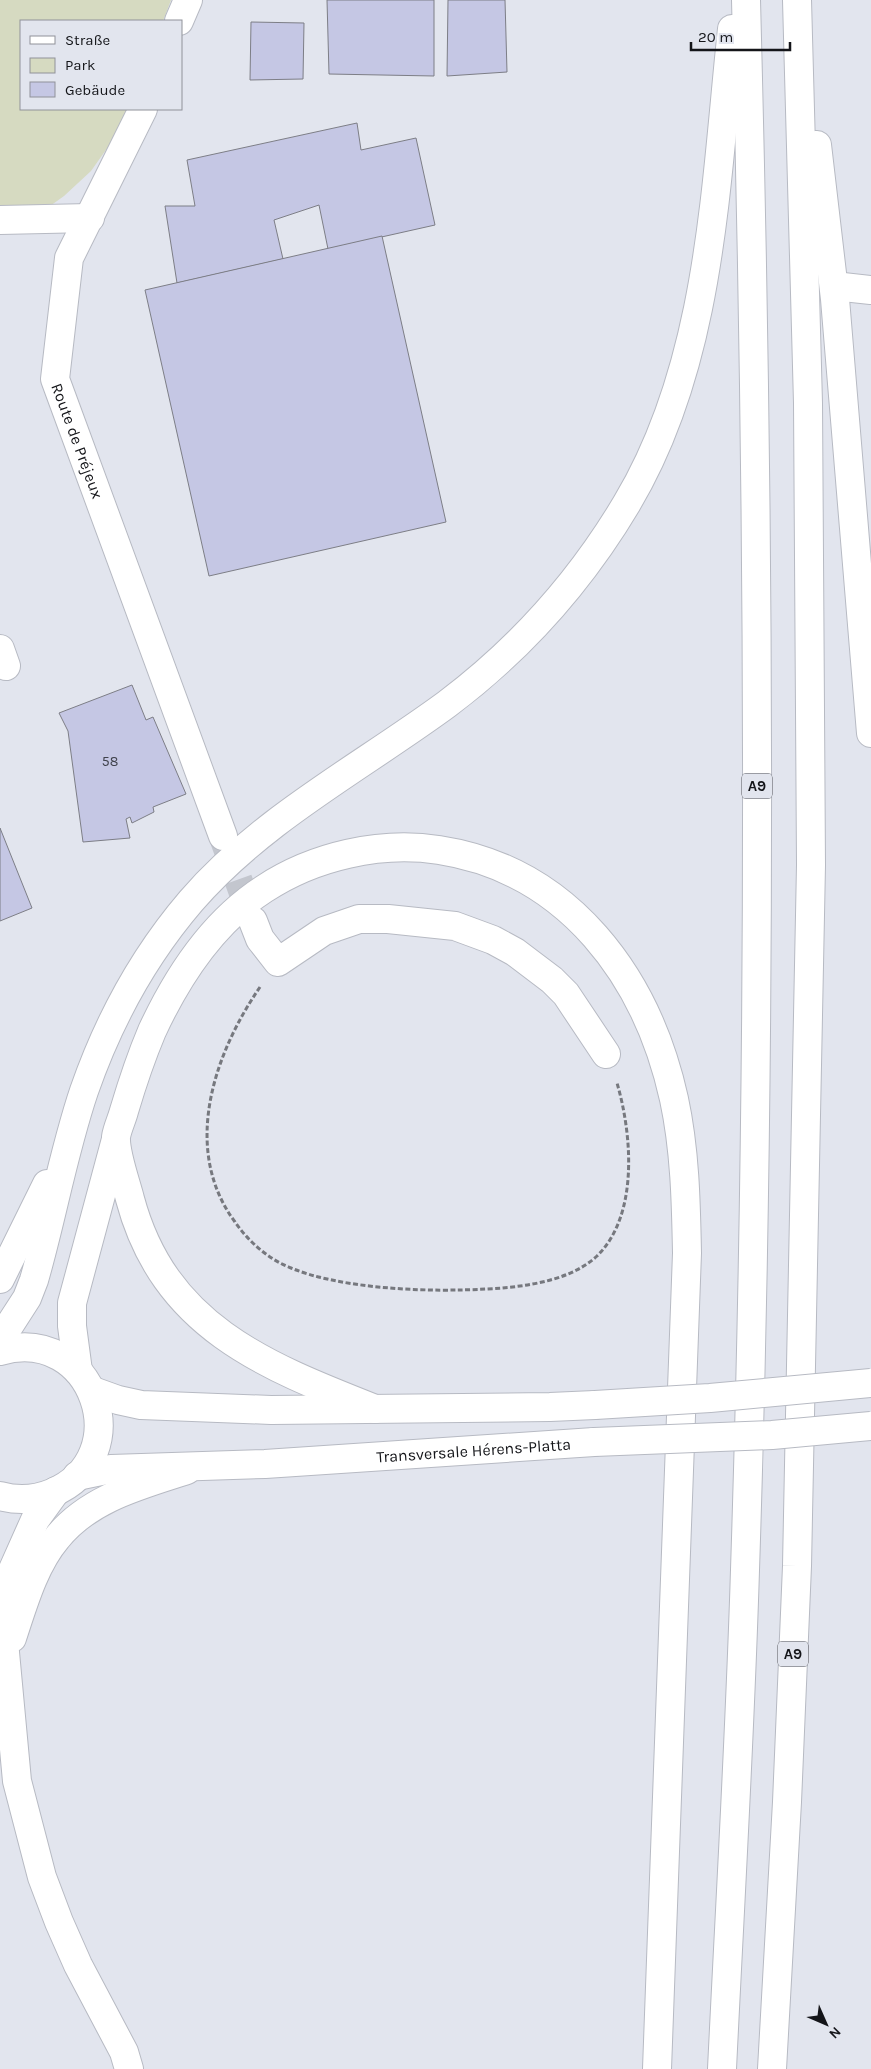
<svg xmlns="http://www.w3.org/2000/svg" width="871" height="2069" font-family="Karla,sans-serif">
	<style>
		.green { fill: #d6dac1 }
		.building { fill: #c5c7e4; stroke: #7d7e86 }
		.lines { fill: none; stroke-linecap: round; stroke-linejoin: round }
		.minor-tunnel { stroke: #c3c6ce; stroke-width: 28; stroke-dasharray: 28 14; stroke-linecap: butt }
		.minor-casing { stroke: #b7bac3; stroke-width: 30 }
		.major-casing { stroke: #b7bac3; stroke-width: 30 }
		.highway-casing { stroke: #b7bac3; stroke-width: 30 }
		.path { stroke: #76787e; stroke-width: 3; stroke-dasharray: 5 2.5; stroke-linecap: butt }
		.minor { stroke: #fff; stroke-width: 28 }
		.major { stroke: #fff; stroke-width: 28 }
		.highway { stroke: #fff; stroke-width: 28 }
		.major-bridge-casing { stroke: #b7bac3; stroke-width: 30; stroke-linecap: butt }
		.major-bridge { stroke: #fff; stroke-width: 28 }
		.labels { text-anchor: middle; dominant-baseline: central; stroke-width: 4.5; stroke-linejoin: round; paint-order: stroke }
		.number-label { font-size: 14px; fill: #40424c }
		.shield { fill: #e2e5ee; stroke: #525359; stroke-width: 1 }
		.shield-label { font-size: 15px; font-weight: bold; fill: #141519 }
		.street-label { font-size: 16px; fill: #141519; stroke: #e2e5ee }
	</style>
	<rect width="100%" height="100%" fill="#e2e5ee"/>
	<polygon class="green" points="0,0 171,0 163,21 21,21 21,109 129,109 120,130 91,171 64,196 50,206 0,211"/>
	<g class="building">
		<polygon points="327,0 434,0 434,76 329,74"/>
		<polygon points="448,0 505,0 507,72 447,76"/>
		<polygon points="251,22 304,23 303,79 250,80"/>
		<polygon points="357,123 361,150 416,138 435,225 328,249 319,205 274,220 283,259 177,283 165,206 195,206 187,160"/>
		<polygon points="382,236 446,522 209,576 145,290"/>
		<polygon points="132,685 146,720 153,717 186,794 153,807 154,812 132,823 130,817 126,819 130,838 83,842 68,731 59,713"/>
		<polygon points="0,828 32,908 0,921"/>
	</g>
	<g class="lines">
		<polyline class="minor-tunnel" points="224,840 253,921"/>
		<defs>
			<g id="minor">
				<polyline points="179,21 188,0"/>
				<path id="s1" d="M143,109L69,258L55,379L223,836"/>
				<polyline points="0,220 90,218"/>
				<polyline points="834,286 871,290"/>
				<polyline points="0,649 6,666"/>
				<polyline points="253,921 260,939 278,962 324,931 359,919 388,919 455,926 493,940 515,952 552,980 566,994 606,1054"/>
				<polyline points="56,1491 35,1520 6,1585 3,1631 17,1781 42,1877 59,1922 78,1965 124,2052 129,2069"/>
				<path d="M12,1638C23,1605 34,1565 57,1538C89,1498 141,1485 187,1470"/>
			</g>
			<g id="major">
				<path d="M0,1351C94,1324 139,1457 52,1493C35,1500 18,1501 0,1496"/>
				<polyline points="93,1391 118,1400 141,1405 271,1410 550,1407 595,1405"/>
				<path id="s2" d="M77,1476L111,1469L265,1464L594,1442"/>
			</g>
			<g id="highway">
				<polyline points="817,145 835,299 871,733"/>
				<polyline points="0,1279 47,1184"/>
				<path d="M0,1340L27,1298L34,1280C52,1218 63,1153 84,1091C108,1022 143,957 191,901C262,819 360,768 447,704C520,649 580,582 627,503C711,362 715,188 732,29"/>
				<polyline points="78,1371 72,1326 72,1303 115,1143"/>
				<path d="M375,1409C263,1365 164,1326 130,1199C126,1183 115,1153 116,1137C117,1129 122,1119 124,1111C132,1084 141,1057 152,1031C177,977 213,922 264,889C314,856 380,841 439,850C569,870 647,977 674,1099C685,1150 686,1202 687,1253L657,2069"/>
				<path d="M722,2069C730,1903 740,1737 745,1570C762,1047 760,523 746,0"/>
				<polyline points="772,2069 787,1802 797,1566 811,865 808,403 797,0"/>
			</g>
		</defs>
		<use href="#minor" class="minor-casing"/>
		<use href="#major" class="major-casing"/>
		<use href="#highway" class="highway-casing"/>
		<path class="path" d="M260,987C214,1054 181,1149 235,1222C249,1242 268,1259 291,1268C337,1287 410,1291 459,1290C501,1289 564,1287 597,1256C639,1215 632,1134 617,1083"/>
		<use href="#minor" class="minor"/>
		<use href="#major" class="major"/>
		<use href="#highway" class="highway"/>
		<defs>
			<g id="major-bridge">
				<polyline points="595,1405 710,1398 871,1383"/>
				<polyline points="594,1442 772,1435 871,1426"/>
			</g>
		</defs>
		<use href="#major-bridge" class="major-bridge-casing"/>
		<use href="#major-bridge" class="major-bridge"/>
	</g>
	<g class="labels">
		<g class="number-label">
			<text x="110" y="761">58</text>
		</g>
		<g class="shield">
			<rect x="742" y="773.5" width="30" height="25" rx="4"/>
			<rect x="778" y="1641.5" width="30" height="25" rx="4"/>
		</g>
		<g class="shield-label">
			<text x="757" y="786">A9</text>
			<text x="793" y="1654">A9</text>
		</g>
		<g class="street-label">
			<text stroke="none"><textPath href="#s1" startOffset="354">Route de Préjeux</textPath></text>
			<text stroke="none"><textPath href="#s2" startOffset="398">Transversale Hérens-Platta</textPath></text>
		</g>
	</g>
	<rect x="20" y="20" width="162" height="90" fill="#e2e5ee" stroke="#909299"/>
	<rect x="30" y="36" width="25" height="8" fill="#ffffff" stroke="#909299"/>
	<text x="65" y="45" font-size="15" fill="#141519">Straße</text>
	<rect x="30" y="58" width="25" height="15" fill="#d6dac1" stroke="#909299"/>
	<text x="65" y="70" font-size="15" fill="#141519">Park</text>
	<rect x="30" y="82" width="25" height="15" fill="#c5c7e4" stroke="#909299"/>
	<text x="65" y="95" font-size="15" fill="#141519">Gebäude</text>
	<g transform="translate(826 2024) rotate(135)" stroke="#e2e5ee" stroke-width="4" paint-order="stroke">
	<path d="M0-4L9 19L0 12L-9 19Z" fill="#141519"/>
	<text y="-8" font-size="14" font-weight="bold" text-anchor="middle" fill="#141519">N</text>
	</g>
	<path d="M691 42v8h99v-8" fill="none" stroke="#141519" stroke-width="2.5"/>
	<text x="698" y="42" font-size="15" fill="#141519" stroke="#e2e5ee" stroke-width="4" paint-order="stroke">20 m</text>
</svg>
